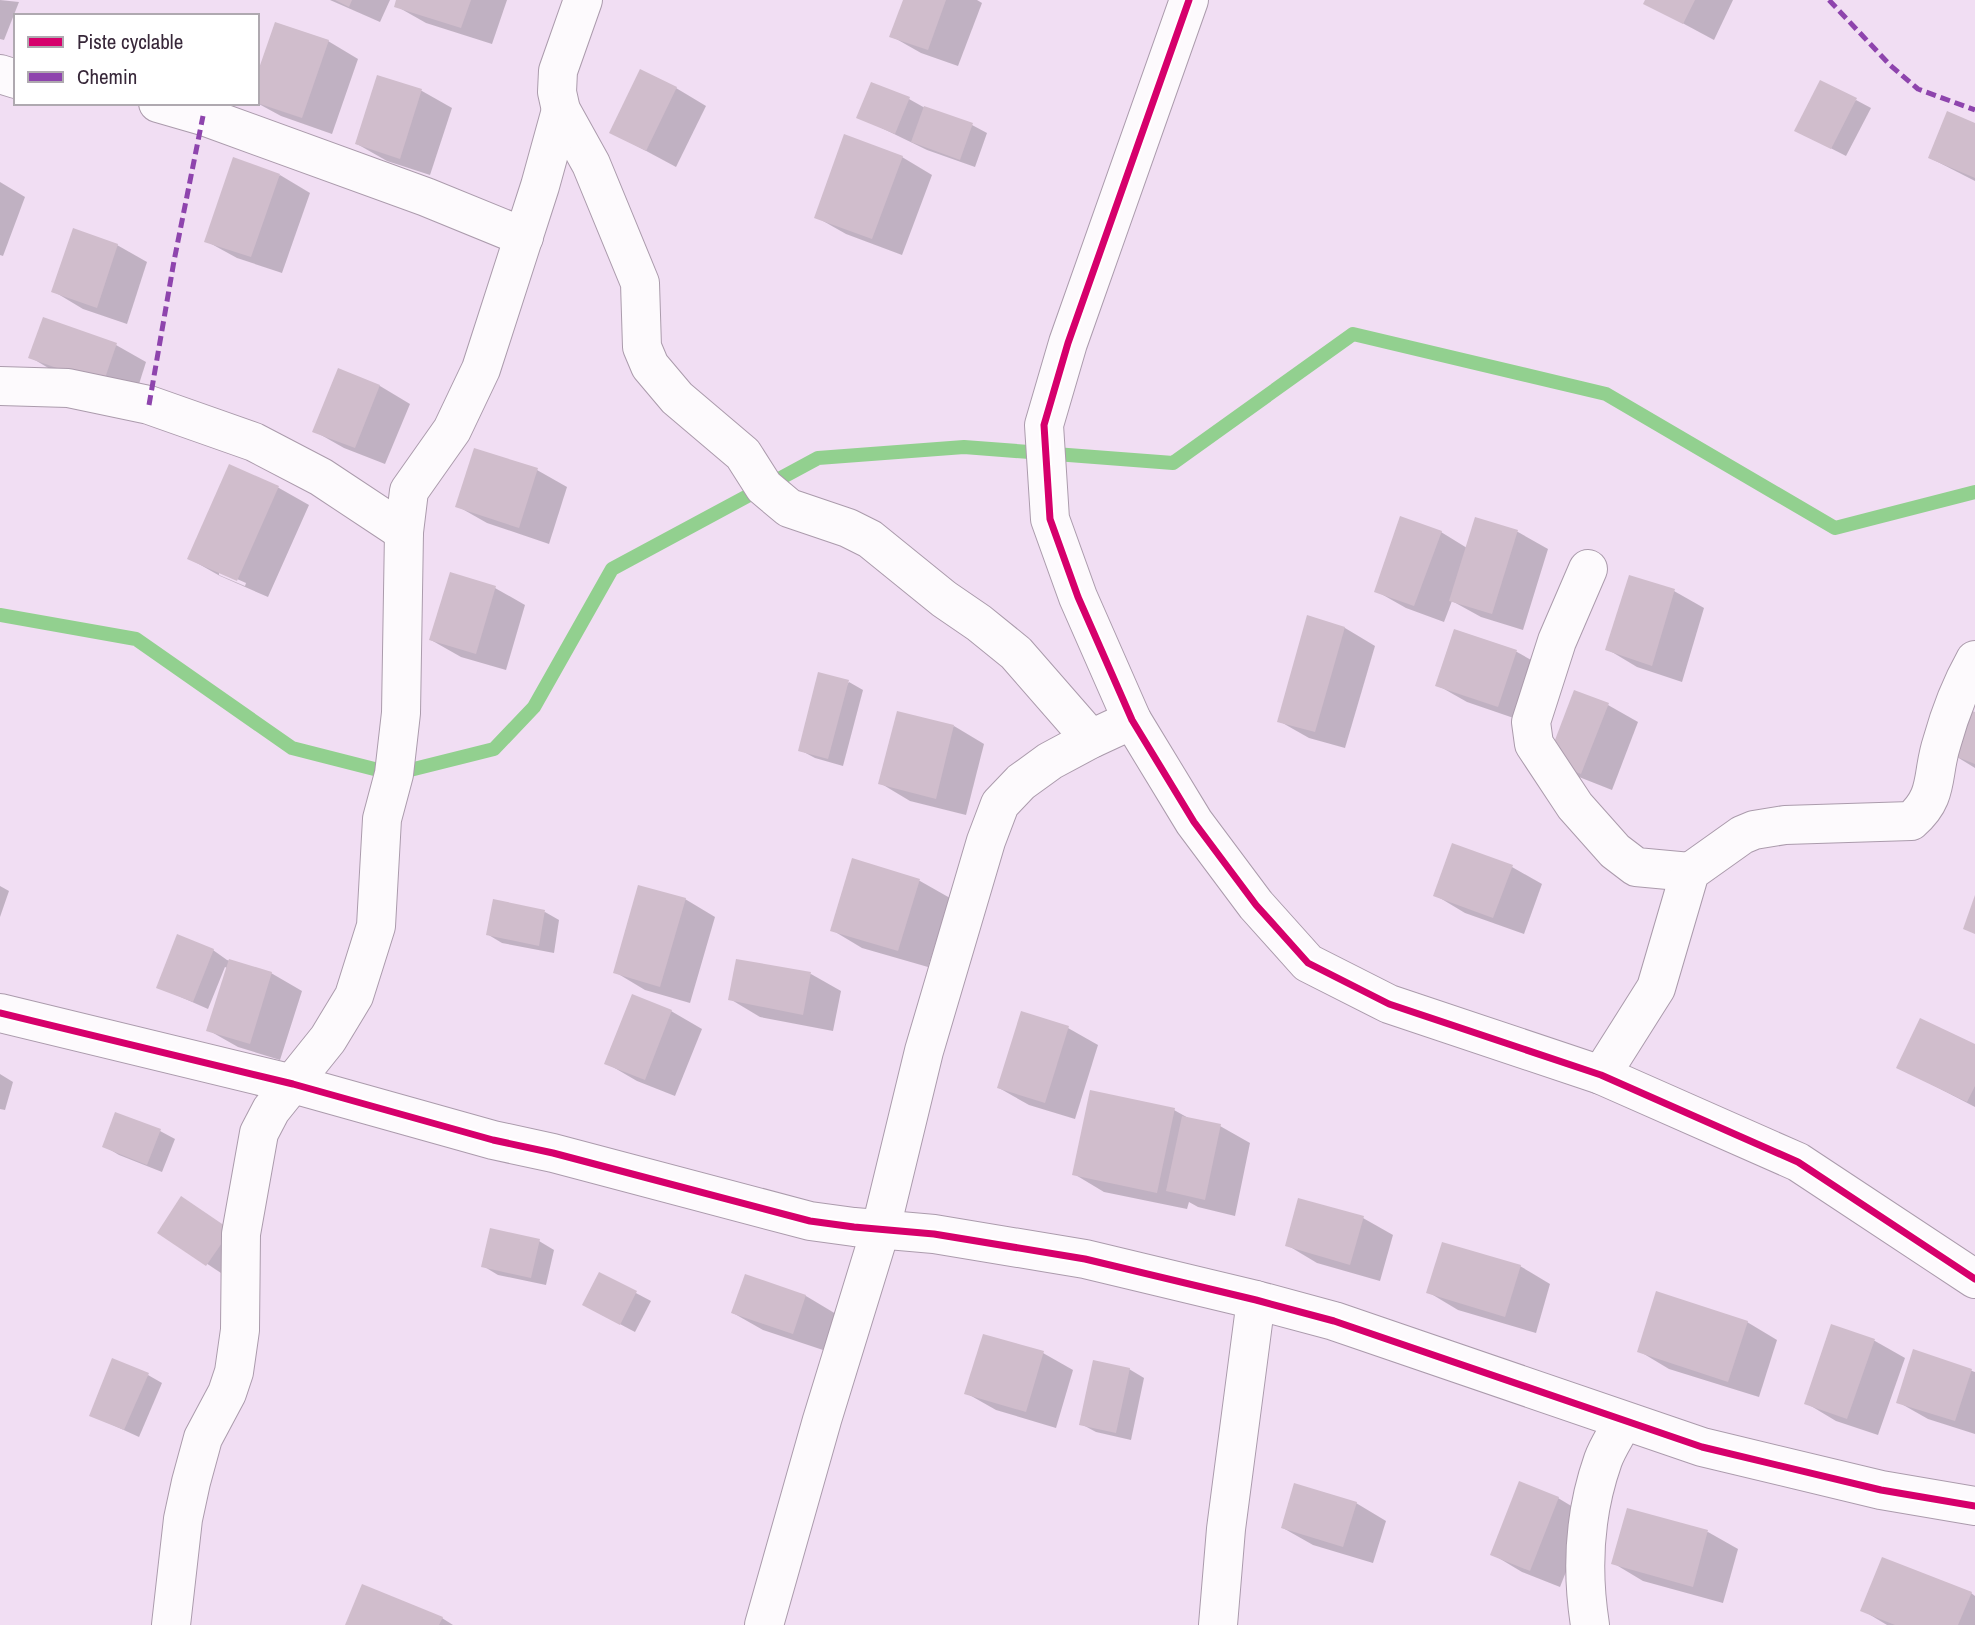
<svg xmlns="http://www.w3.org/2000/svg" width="1975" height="1625" font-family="'Archivo Narrow',sans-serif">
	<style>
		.shadow { fill: #0003; fill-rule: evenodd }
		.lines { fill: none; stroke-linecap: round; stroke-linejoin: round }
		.stream { stroke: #92d08f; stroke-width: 14 }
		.building { fill: #d0bdcc }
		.minor-casing { stroke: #ab9bac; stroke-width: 40 }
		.minor { stroke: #fdfafd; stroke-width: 38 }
		.quiet { stroke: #8e44ad; stroke-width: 5; stroke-dasharray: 10 5; stroke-linecap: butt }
		.cycleway-casing { stroke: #fff; stroke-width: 11 }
		.cycleway { stroke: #d6006c; stroke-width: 7 }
	</style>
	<rect width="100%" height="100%" fill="#f1def3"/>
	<g class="shadow">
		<polygon points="0,0 19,2 4,40 0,39"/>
		<polygon points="330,0 390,0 380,22"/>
		<polygon points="398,0 507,0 492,44 426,23 396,6"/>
		<polygon points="904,0 977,0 982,3 958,66 921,53 891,36"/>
		<polygon points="1647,0 1733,0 1714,40 1645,3"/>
		<polygon points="328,41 358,59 332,134 281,116 257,103"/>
		<polygon points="378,77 422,91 452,108 430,175 387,161 357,144"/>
		<polygon points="676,88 706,106 676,167 611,132"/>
		<polygon points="909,99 925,108 972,125 987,133 975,167 927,150 859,117"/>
		<polygon points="1856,100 1871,108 1846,156 1811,138"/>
		<polygon points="1975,124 1975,181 1930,158"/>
		<polygon points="902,157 932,175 902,255 846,234 816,217"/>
		<polygon points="280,175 310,193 282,273 237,258 206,241"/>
		<polygon points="0,182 25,197 3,256 0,255"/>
		<polygon points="117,245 147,262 127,324 83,309 53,291"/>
		<polygon points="116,345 146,362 134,400 60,375 30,357"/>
		<polygon points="339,370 380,386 410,404 385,464 344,448 314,431"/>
		<path d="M230,467L279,488L309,505L268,597L220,576L190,559ZM219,571L246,583L245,586L219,575Z"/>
		<polygon points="537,470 567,487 549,544 487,523 457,506"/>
		<polygon points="1477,519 1518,532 1548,549 1523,630 1481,617 1452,601 1444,622 1406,608 1376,591 1441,532 1467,548"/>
		<polygon points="495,588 525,605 506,670 461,657 431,640"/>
		<polygon points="1674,591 1704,608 1682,682 1637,667 1607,649"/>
		<polygon points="1309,617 1345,628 1375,646 1345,748 1309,738 1279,721"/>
		<polygon points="1455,631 1517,652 1547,669 1528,723 1467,702 1437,685"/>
		<polygon points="849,682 863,690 843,766 815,758 800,750"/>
		<polygon points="1608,705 1638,722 1612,790 1579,777 1549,760"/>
		<polygon points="1975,714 1975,768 1949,752"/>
		<polygon points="954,726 984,744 966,815 910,801 880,783"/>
		<polygon points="854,860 920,881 950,898 928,967 862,948 832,930"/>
		<polygon points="1512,867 1542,884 1524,934 1465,913 1435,895"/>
		<polygon points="0,886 9,891 0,917"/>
		<polygon points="685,899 715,917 690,1003 645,990 615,972"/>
		<polygon points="545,912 559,920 554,953 502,943 487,934"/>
		<polygon points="213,950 227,960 271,973 302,991 280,1060 238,1047 208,1030 227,968 225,967 208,1009 158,987"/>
		<polygon points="811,974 841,991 833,1031 760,1017 730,999"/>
		<polygon points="671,1011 702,1029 675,1096 637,1081 606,1063"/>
		<polygon points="1068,1028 1098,1045 1075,1119 1029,1105 999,1088"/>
		<polygon points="1975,1046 1975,1107 1898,1067"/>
		<polygon points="0,1074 13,1082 5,1110 0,1109"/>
		<polygon points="1174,1110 1192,1120 1220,1126 1250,1143 1235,1216 1198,1207 1189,1202 1187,1209 1104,1192 1074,1174"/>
		<polygon points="160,1131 175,1139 162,1172 119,1155 104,1146"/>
		<polygon points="1363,1218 1393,1235 1380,1281 1317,1263 1287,1245"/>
		<polygon points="159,1232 245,1239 221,1273"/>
		<polygon points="539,1241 554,1250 546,1285 498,1275 483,1266"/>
		<polygon points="1520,1266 1550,1284 1536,1333 1458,1310 1428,1292"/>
		<polygon points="600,1274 651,1301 635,1332 599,1313"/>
		<polygon points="746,1276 806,1296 836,1314 823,1350 763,1330 733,1313"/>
		<polygon points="1747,1322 1777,1340 1759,1397 1669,1369 1639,1351"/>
		<polygon points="1832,1326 1875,1341 1905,1358 1878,1435 1836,1421 1806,1403"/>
		<polygon points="1915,1351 1975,1372 1975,1434 1928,1419 1898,1402"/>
		<polygon points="1043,1353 1073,1370 1056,1428 996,1410 966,1393"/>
		<polygon points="1129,1369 1144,1378 1131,1440 1096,1432 1081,1424"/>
		<polygon points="148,1375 162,1383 139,1437 91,1415"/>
		<polygon points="1558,1498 1588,1516 1560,1587 1522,1572 1492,1554"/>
		<polygon points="1356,1503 1386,1521 1373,1563 1313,1545 1283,1528"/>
		<polygon points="1708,1532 1738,1549 1723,1603 1643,1581 1613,1563"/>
		<polygon points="1971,1593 1975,1596 1975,1625 1887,1625 1862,1610"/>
		<polygon points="442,1618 453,1625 347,1625"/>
	</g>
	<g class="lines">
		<polyline class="stream" points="0,615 136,639 292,748 394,774 494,749 534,707 612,569 818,458 964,447 1173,463 1353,334 1606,394 1835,528 1975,492"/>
	</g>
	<g class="building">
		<polygon points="335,0 352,0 349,7"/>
		<polygon points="396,0 471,0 461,28 394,7"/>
		<polygon points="903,0 946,0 928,50 889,37"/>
		<polygon points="1645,0 1695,0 1683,24 1643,4"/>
		<polygon points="275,22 329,40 302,118 257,103 257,74"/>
		<polygon points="640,69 677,87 646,151 609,133"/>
		<polygon points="377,75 422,89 400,159 355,144"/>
		<polygon points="1820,80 1857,98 1831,149 1794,131"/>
		<polygon points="871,82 910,97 895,134 856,118"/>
		<polygon points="924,106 973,123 960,160 911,142"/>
		<polygon points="1947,111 1975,123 1975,178 1928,158"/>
		<polygon points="844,134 903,156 872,239 814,218"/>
		<polygon points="233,157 280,174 251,257 204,242"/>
		<polygon points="73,228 118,244 97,308 51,292"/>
		<polygon points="43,317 117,343 103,384 28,358"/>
		<polygon points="338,368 380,385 355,448 312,432"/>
		<polygon points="474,448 538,468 519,528 455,507"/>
		<polygon points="229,464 279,486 237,581 187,559"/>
		<polygon points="1400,516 1442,531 1414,606 1374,592"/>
		<polygon points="1475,517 1518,530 1492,614 1449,601"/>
		<polygon points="450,572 496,586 476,654 429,640"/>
		<polygon points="1629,575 1675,589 1652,666 1605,650"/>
		<polygon points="1307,615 1345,627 1315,732 1277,722"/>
		<polygon points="1454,629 1517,650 1498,707 1435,686"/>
		<polygon points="818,672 849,680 828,759 798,751"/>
		<polygon points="1574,690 1609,703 1581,774 1547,761"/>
		<polygon points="1964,708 1975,712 1975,764 1947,753"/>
		<polygon points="897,711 954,725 936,799 878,784"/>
		<polygon points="1452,843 1513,865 1493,918 1433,896"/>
		<polygon points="852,858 920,879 898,951 830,931"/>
		<polygon points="638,885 686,898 660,987 613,973"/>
		<polygon points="1975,895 1975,934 1963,929"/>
		<polygon points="493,899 545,910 539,946 486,935"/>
		<polygon points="177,934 214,949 193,1002 156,988"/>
		<polygon points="229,959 272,972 250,1044 206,1031"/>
		<polygon points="736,959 811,972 803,1015 728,1000"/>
		<polygon points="632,994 672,1010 645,1080 604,1064"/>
		<polygon points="1021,1011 1069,1026 1045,1103 997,1088"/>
		<polygon points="1920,1018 1975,1044 1975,1086 1967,1102 1896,1068"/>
		<polygon points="1090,1090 1175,1108 1157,1193 1072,1175"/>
		<polygon points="115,1112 161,1129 147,1165 102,1147"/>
		<polygon points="1182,1116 1221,1124 1205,1200 1166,1191"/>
		<polygon points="181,1196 231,1230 206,1266 157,1233"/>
		<polygon points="1298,1198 1364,1216 1350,1265 1285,1246"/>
		<polygon points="490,1228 540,1239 531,1278 481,1267"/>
		<polygon points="1442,1242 1521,1265 1505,1317 1426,1293"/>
		<polygon points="599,1272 637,1291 620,1325 582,1305"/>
		<polygon points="745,1274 806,1295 793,1334 731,1313"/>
		<polygon points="1656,1291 1748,1321 1728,1382 1637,1352"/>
		<polygon points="1831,1324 1875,1339 1847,1419 1804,1404"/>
		<polygon points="983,1334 1044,1351 1026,1412 964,1394"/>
		<polygon points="1913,1349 1972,1369 1955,1421 1896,1403"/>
		<polygon points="112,1358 149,1373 124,1430 89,1416"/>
		<polygon points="1093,1360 1130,1368 1116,1433 1079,1425"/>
		<polygon points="1519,1481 1559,1497 1530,1571 1490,1555"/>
		<polygon points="1294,1483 1357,1502 1343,1547 1281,1528"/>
		<polygon points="1627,1508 1708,1530 1693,1587 1611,1564"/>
		<polygon points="1882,1557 1972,1592 1958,1625 1895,1625 1860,1611"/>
		<polygon points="362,1584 443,1617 439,1625 345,1625"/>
	</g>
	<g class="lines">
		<defs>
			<g id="minor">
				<polyline points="583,0 558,71 557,92 561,110 591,164 640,283 642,347 650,366 677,398 743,454 764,487 789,508 848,528 870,539 944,599 979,623 1016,653 1091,739"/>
				<polyline points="1189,0 1068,343 1044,425 1050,519 1078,597 1132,720 1194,822 1256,905 1308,963 1389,1004 1601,1075 1798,1162 1975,1279"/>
				<polyline points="0,74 16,79"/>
				<polyline points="158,103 203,116 426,197 524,237"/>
				<polyline points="0,386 68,388 149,405 254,442 321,477 404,532"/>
				<polyline points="1588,569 1557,641 1531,722 1534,744 1575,806 1615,851 1636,867 1690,872"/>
				<polyline points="0,1013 293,1084 493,1140 553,1153 810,1221 854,1227 934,1234 1085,1259 1256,1300 1334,1321 1702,1447 1881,1490 1975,1506"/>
				<path d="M1601,1075L1656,988L1690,872L1742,835L1754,830L1785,825L1911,821C1940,796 1931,775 1942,742C1950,713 1961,685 1975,660"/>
				<polyline points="171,1625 183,1519 191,1482 203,1438 227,1393 234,1372 240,1330 241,1234 259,1133 271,1110 328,1039 354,996 376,926 382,819 394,774 401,713 404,532 409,491 452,430 481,369 540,186 561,110"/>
				<polyline points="764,1625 822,1420 881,1228 924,1051 986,841 1000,804 1021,782 1050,761 1091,739 1132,720"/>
				<polyline points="1218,1625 1226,1529 1256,1300"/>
				<path d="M1590,1625C1581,1568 1584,1514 1603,1460C1608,1446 1617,1434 1623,1421"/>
			</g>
		</defs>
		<use href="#minor" class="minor-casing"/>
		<use href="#minor" class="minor"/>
		<g class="quiet">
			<polyline points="1829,0 1890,65 1918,89 1975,110"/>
			<polyline points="149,405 174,261 203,116"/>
		</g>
		<defs>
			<g id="cycleway">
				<polyline points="1189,0 1068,343 1044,425 1050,519 1078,597 1132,720 1194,822 1256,905 1308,963 1389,1004 1601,1075 1798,1162 1975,1279"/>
				<polyline points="0,1013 293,1084 493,1140 553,1153 810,1221 854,1227 934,1234 1085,1259 1256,1300 1334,1321 1702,1447 1881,1490 1975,1506"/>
			</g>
		</defs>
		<use href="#cycleway" class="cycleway-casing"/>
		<use href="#cycleway" class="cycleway"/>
	</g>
	<rect x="14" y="14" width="245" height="91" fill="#ffffff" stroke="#afa9b0" stroke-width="2"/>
	<rect x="28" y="37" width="35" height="10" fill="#d6006c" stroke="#afa9b0" stroke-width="2"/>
	<text x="77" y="49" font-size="21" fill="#372739">Piste cyclable</text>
	<rect x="28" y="72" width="35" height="10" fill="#8e44ad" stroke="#afa9b0" stroke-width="2"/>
	<text x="77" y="84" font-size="21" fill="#372739">Chemin</text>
</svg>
